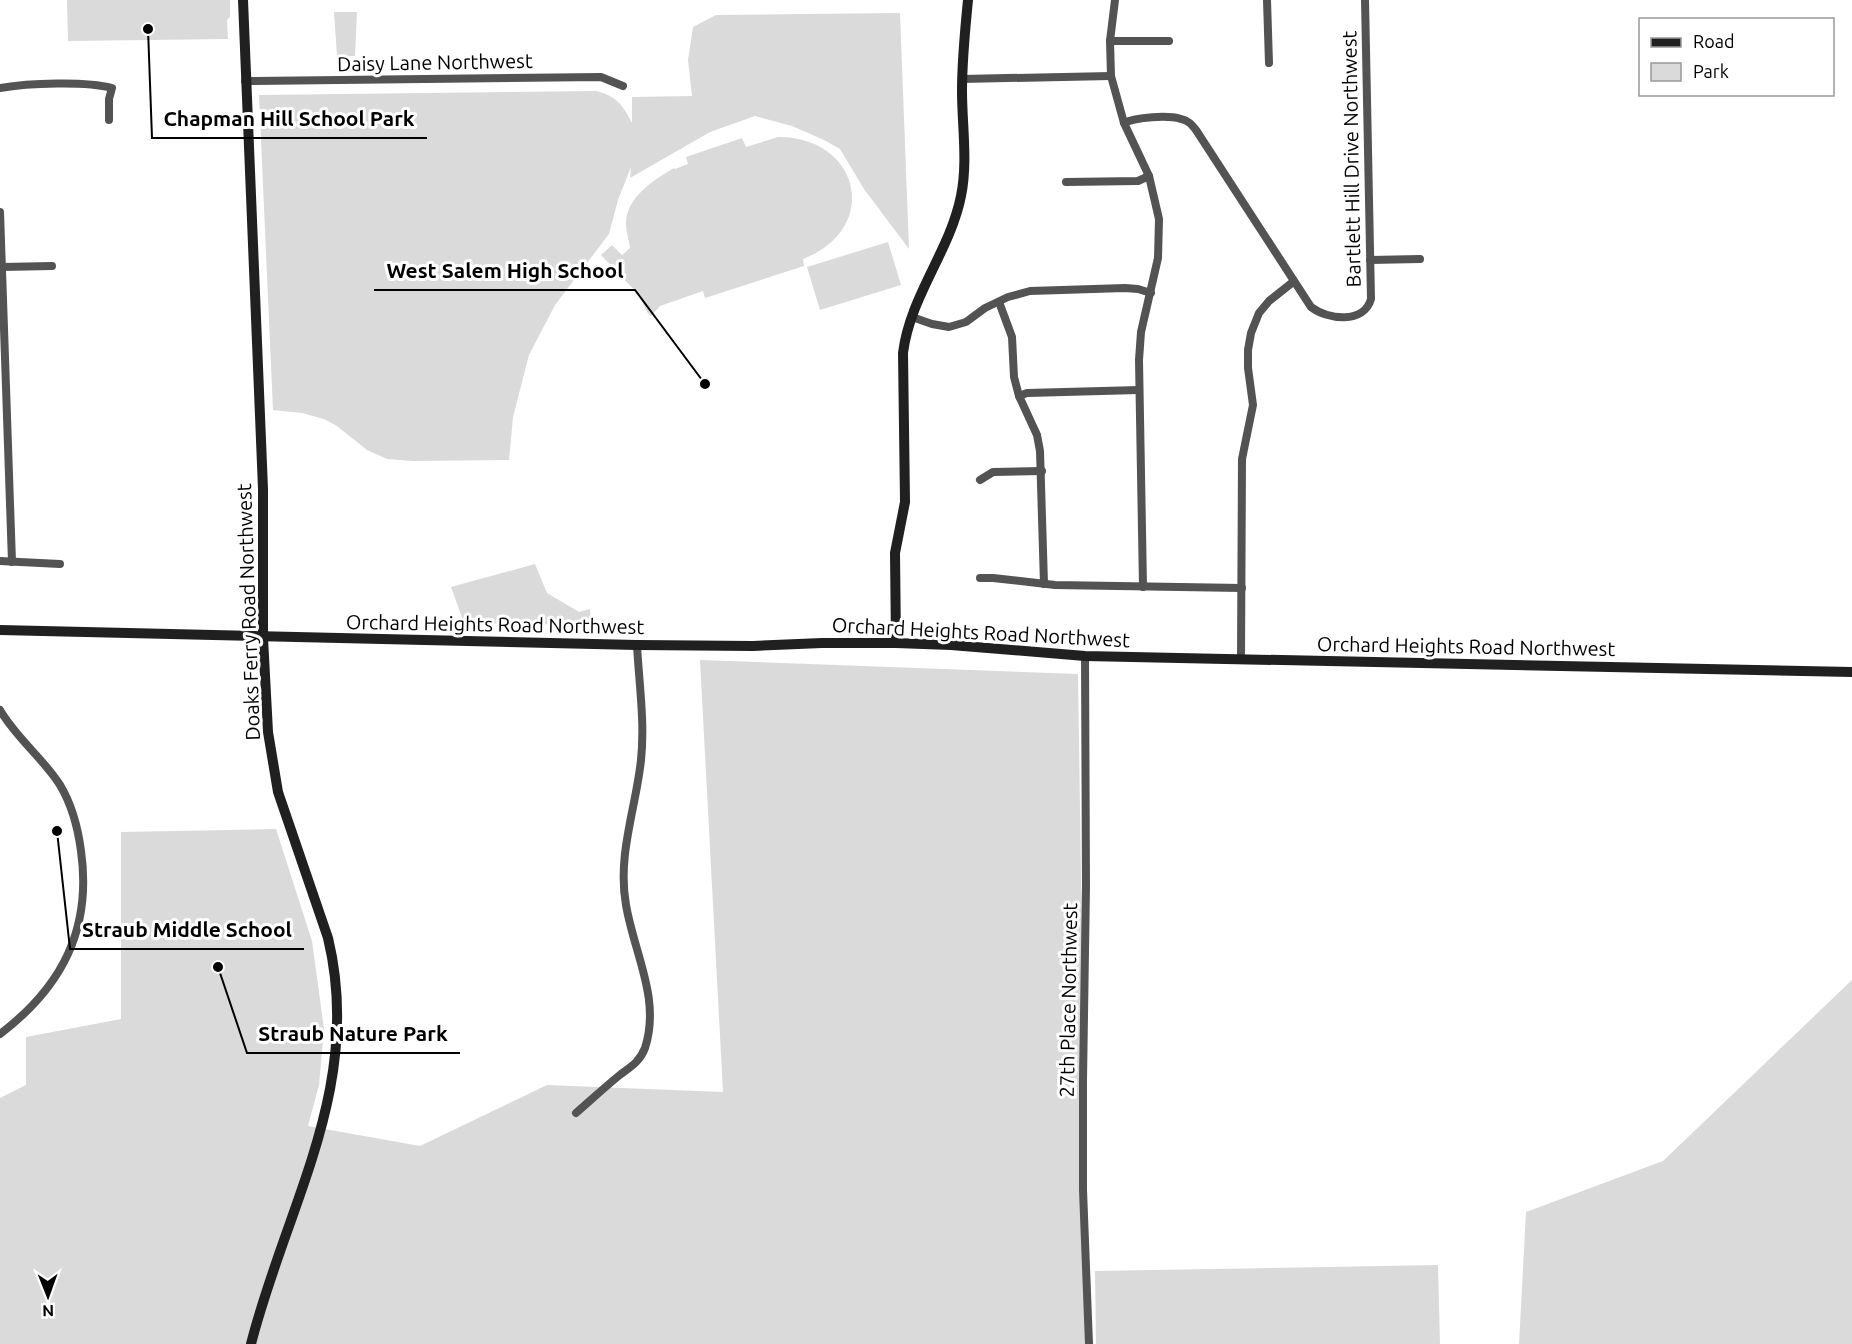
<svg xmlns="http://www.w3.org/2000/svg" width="1852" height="1344" font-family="Ubuntu,sans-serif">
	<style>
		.green { fill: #dadada }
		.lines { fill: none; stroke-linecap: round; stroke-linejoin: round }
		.street { stroke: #535353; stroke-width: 8 }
		.secondary { stroke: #202020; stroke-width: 10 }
		.labels { text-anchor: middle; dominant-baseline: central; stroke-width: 6; stroke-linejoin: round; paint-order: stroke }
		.street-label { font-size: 20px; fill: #000; stroke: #fff }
		.leader { fill: none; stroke: #000; stroke-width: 2 }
		.callout-dot { fill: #000; stroke: #fff; stroke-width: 2 }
		.callout-label { font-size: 21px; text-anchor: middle; font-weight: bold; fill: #000; stroke: #fff; stroke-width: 6; stroke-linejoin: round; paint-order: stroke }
	</style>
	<rect width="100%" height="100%" fill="#fff"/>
	<g class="green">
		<polygon points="67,0 230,0 230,17 227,20 228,39 68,41"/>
		<polygon points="334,12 357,12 355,56 337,56"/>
		<path d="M900,13L909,249L864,189L840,149L824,140L792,126L755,116L710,132L630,178L631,167L618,200L609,234L555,305L529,355L513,417L509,460L413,461L387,459L367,450L337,426L324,419L302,413L273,410L259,95L596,91C616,96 623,105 632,123V97L692,96L688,60L693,27L716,15Z"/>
		<path d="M778,137C861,137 881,229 803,259L804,266L705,298L703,291L660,306L651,316L647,312L639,295L601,255L612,245L622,255L630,248C629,240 626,232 626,224C626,197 654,180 674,168L675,169L688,164L686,157L742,138L746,147Z"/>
		<polygon points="888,242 901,285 820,310 807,267"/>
		<polygon points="535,564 547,593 579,612 590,609 591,625 464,623 451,587"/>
		<polygon points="700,660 1078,674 1088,1344 0,1344 0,1098 26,1085 26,1037 121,1019 121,832 276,829 312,941 324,1029 319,1085 308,1126 420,1146 547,1085 723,1092"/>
		<polygon points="1852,980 1852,1344 1519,1344 1526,1212 1663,1161"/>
		<polygon points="1438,1265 1440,1344 1096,1344 1095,1271"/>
	</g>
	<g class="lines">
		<g class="street">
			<polyline points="1115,0 1110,41 1111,76 1124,123 1149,176 1159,219 1158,258 1141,332 1139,360 1143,587"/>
			<polyline points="1267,0 1269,63"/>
			<polyline points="1110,41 1169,41"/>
			<polyline points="962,79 1111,76"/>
			<polyline points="245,81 601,77 623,86"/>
			<path d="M0,88C28,83 86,81 112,88L109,99V120"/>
			<path d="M1124,123C1136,117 1168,115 1181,119C1188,120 1192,125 1196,130L1311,307C1328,320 1364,324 1371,299L1365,0"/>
			<polyline points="1066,182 1138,181 1149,176"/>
			<polyline points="0,212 12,562"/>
			<polyline points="1370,260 1420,259"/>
			<polyline points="2,267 52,266"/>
			<polyline points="999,302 1012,337 1014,377 1019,396 1037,435 1040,451 1044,584"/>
			<polyline points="912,317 932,324 949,327 966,322 985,308 1008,297 1030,291 1125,288 1138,289 1151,293"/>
			<polyline points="1019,396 1027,393 1139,390"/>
			<polyline points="980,480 993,472 1042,471"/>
			<polyline points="0,561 60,564"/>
			<polyline points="980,578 993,578 1055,585 1242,588"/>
			<polyline points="1085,656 1086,886 1083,1080 1083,1190 1089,1344"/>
			<polyline points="1241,660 1242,459 1253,405 1248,368 1248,350 1251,333 1259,313 1269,301 1293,282"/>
			<path d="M0,710C16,738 43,758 60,785C72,805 78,828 81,851C92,929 62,987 0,1034"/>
			<path d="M576,1113C591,1100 606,1086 621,1074C632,1066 640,1061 645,1048C661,999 634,953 626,905C617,855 636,808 641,760C645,722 639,683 637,645"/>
		</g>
		<g class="secondary">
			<path d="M243,0L263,489V638L268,732L278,792L328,938C364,1087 286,1206 251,1344"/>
			<polyline points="0,630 637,645 753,646 822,643 896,643 951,645 1085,656 1852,672"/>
			<path d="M896,643L895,553L905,502L903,353C910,296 950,251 961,196C968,162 962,125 962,91C962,61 965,30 968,0"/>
		</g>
	</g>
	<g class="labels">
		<g class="street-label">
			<text transform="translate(435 62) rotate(-1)">Daisy Lane Northwest</text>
			<text transform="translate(1351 159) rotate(-91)">Bartlett Hill Drive Northwest</text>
			<text transform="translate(248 612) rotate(-92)">Doaks Ferry Road Northwest</text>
			<text transform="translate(495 624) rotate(1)">Orchard Heights Road Northwest</text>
			<text transform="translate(981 632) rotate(3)">Orchard Heights Road Northwest</text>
			<text transform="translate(1466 646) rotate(1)">Orchard Heights Road Northwest</text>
			<text transform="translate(1068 1000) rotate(-89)">27th Place Northwest</text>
		</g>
	</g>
	<path class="leader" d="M148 29L152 138H427M705 384L635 290H374M57 831L70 949H304M218 967L247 1053H460"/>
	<g class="callout-dot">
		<circle cx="148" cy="29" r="6"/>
		<circle cx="705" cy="384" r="6"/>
		<circle cx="57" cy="831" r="6"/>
		<circle cx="218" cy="967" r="6"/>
	</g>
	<g class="callout-label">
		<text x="289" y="126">Chapman Hill School Park</text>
		<text x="505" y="278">West Salem High School</text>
		<text x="187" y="937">Straub Middle School</text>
		<text x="353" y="1041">Straub Nature Park</text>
	</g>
	<rect x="1639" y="18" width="195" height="78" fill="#ffffff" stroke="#999999" stroke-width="1.5"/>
	<rect x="1651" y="38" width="30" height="9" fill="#202020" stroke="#999999" stroke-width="1.5"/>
	<text x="1693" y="48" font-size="18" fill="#000000">Road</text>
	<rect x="1651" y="63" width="30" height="18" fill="#dadada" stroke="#999999" stroke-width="1.5"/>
	<text x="1693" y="78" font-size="18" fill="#000000">Park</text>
	<g transform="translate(48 1296) rotate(179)" stroke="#ffffff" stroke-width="4.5" paint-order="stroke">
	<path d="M0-4.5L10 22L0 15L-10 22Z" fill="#000000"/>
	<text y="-9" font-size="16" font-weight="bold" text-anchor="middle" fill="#000000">N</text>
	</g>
</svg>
